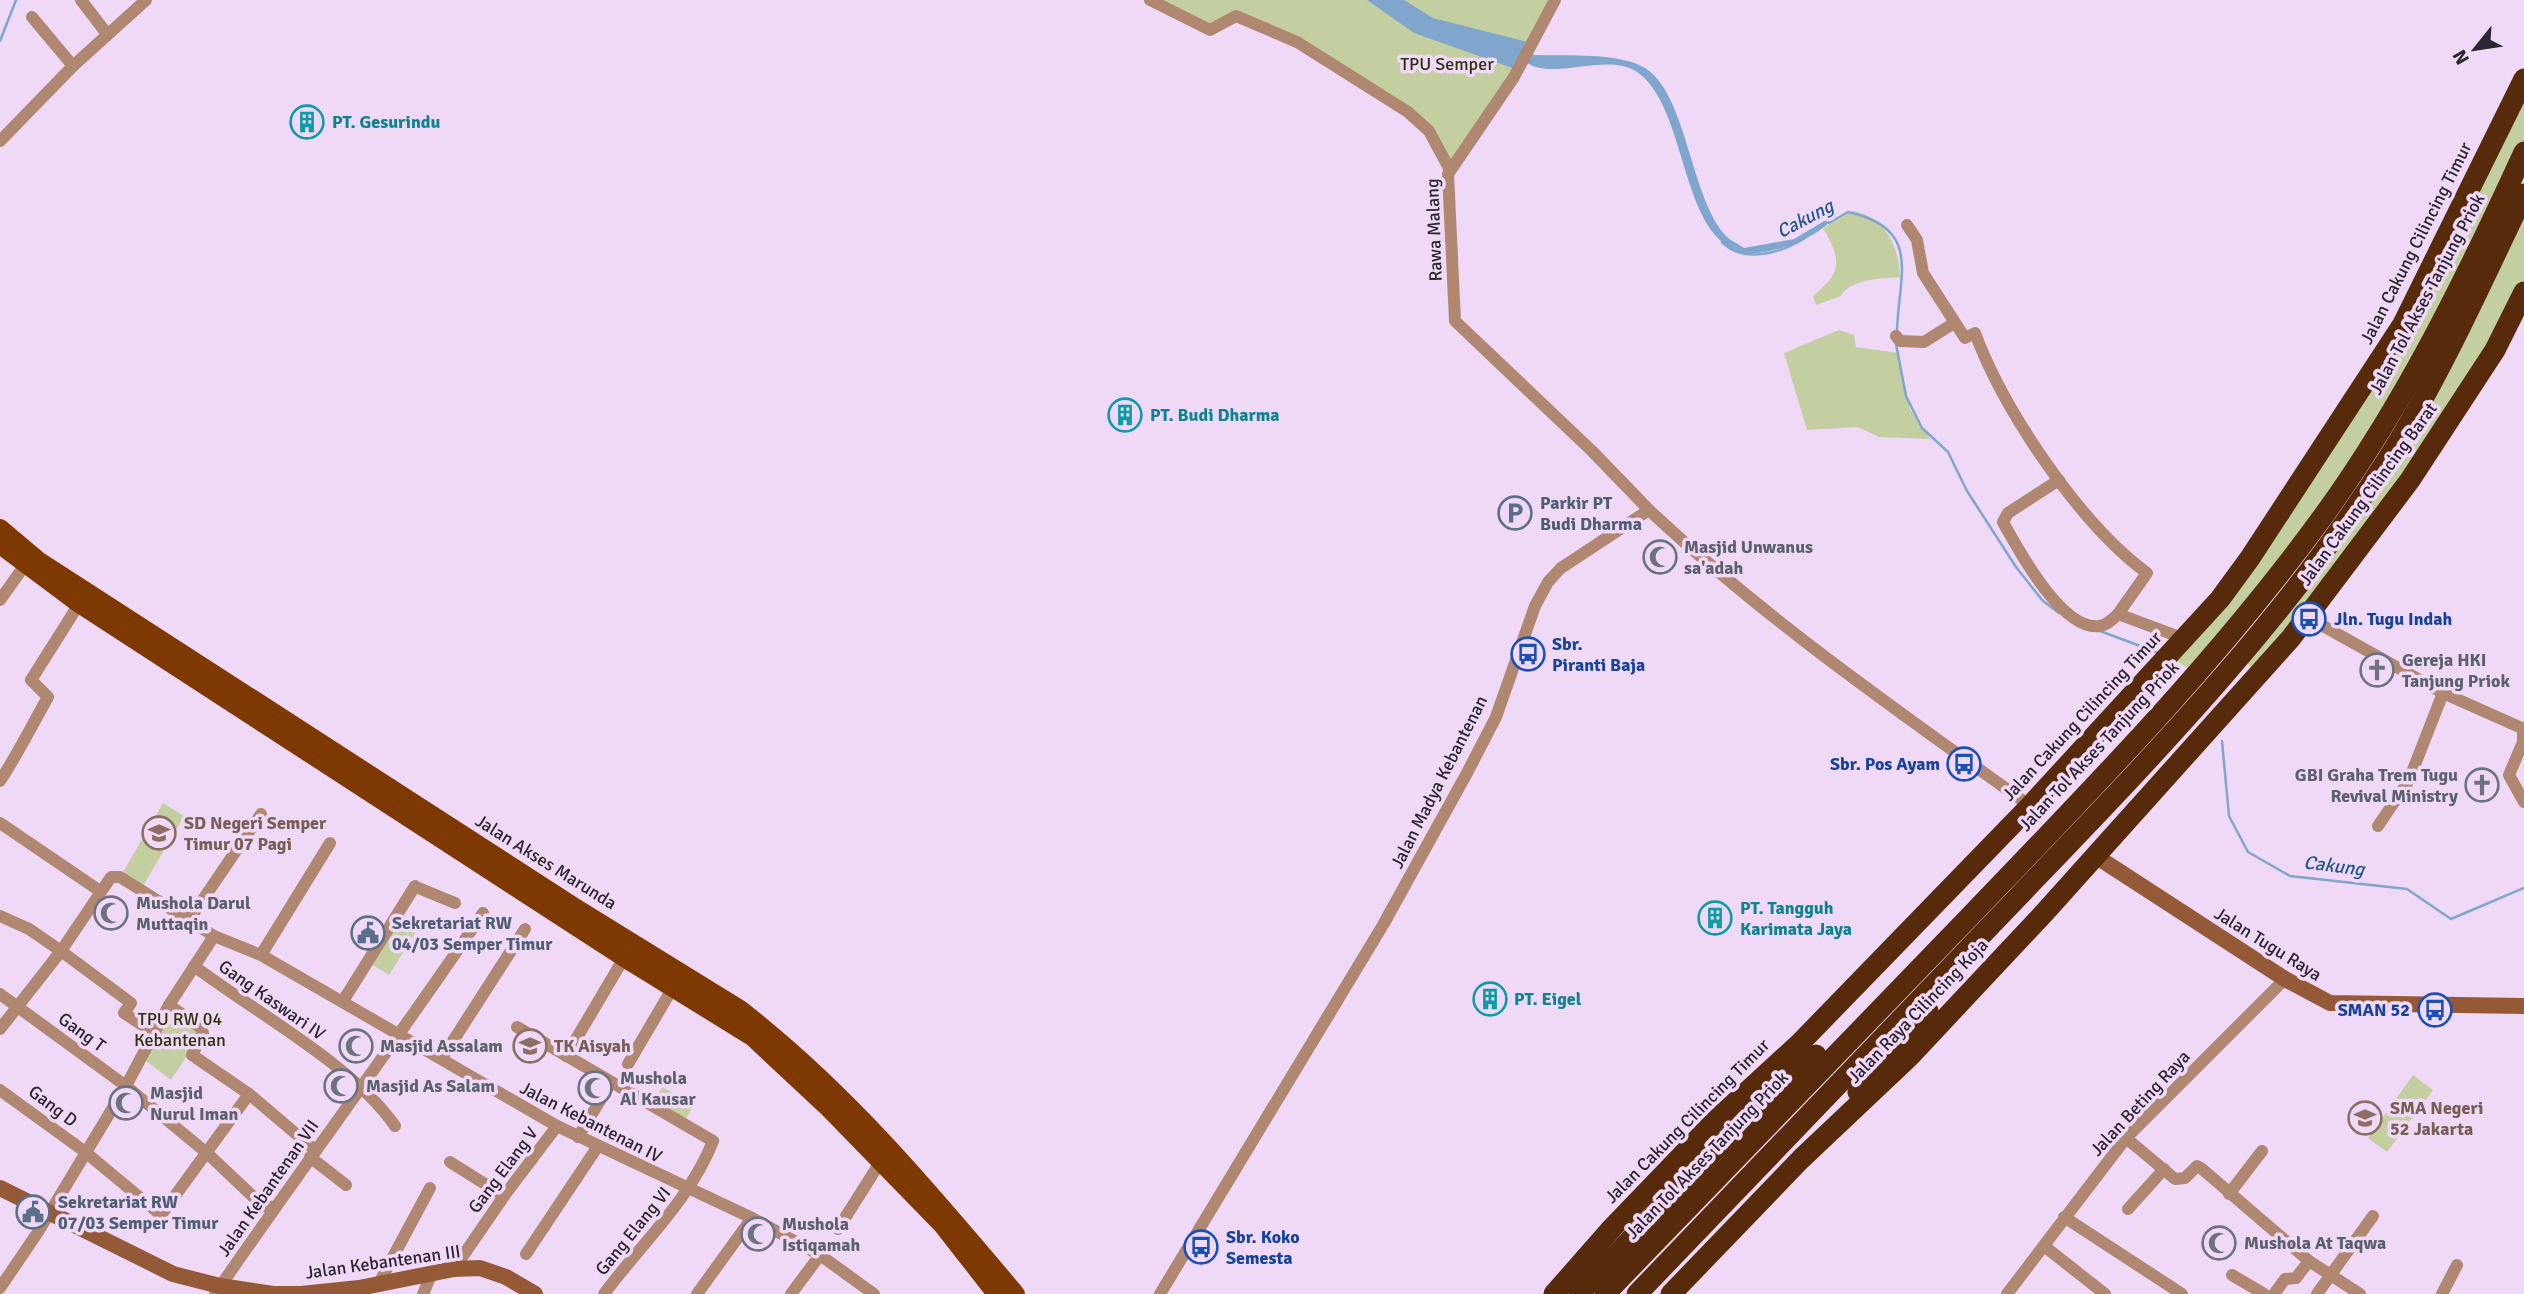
<svg xmlns="http://www.w3.org/2000/svg" width="2524" height="1294" font-family="Signika,sans-serif">
	<style>
		.green { fill: #c4cfa1 }
		.water { fill: #80a6ce }
		.lines { fill: none; stroke-linecap: round; stroke-linejoin: round }
		.stream { stroke: #80a6ce; stroke-width: 2.5 }
		.street { stroke: #b08771; stroke-width: 12 }
		.secondary { stroke: #945a38; stroke-width: 16 }
		.primary { stroke: #7e3802; stroke-width: 18 }
		.highway { stroke: #582a0c; stroke-width: 21 }
		.labels { text-anchor: middle; dominant-baseline: central; stroke-width: 7; stroke-linejoin: round; paint-order: stroke }
		.park-label { font-size: 18px; fill: #2c330a; stroke: #efd9f7 }
		.culture-label { font-size: 18px; font-weight: bold; fill: #0d838f; stroke: #efd9f7; text-anchor: start }
		.street-label { font-size: 18px; fill: #2d2530; stroke: #efd9f7 }
		.service-label { font-size: 18px; font-weight: bold; fill: #4e5e75; stroke: #efd9f7; text-anchor: start }
		.worship-label { font-size: 18px; font-weight: bold; fill: #5b616d; stroke: #efd9f7; text-anchor: start }
		.transit-label { font-size: 18px; font-weight: bold; fill: #164399; stroke: #efd9f7; text-anchor: start }
		.education-label { font-size: 18px; font-weight: bold; fill: #785e54; stroke: #efd9f7; text-anchor: start }
		.water-label { font-size: 19px; font-style: italic; fill: #1f578a; stroke: #efd9f7 }
	</style>
	<rect width="100%" height="100%" fill="#efd9f7"/>
	<g class="green">
		<polygon points="1150,0 1556,0 1450,170 1429,131 1297,42 1236,16 1210,30"/>
		<polygon points="2524,78 2524,152 2324,515 2191,671 2176,660 2390,345"/>
		<polygon points="2524,193 2524,292 2508,326 2259,675 2240,657 2349,513"/>
		<path d="M1853,211C1886,217 1899,247 1900,277C1883,278 1850,279 1841,296L1816,305L1813,296C1842,272 1842,261 1823,228Z"/>
		<polygon points="1839,330 1854,335 1856,347 1898,353 1910,409 1930,439 1879,437 1858,427 1807,430 1784,353"/>
		<polygon points="163,803 184,816 143,886 122,874"/>
		<polygon points="402,914 420,925 389,975 371,964"/>
		<polygon points="174,1001 207,1025 171,1080 141,1057"/>
		<polygon points="2413,1075 2433,1090 2387,1152 2368,1138"/>
		<polygon points="662,1087 694,1104 685,1121 653,1104"/>
	</g>
	<g class="water">
		<polygon points="1367,0 1404,0 1433,18 1532,43 1518,70 1414,33"/>
		<path d="M1529,50L1534,55C1564,56 1619,52 1645,68C1687,94 1690,197 1726,236C1731,241 1739,244 1744,248L1794,239L1826,220L1830,222C1815,236 1794,245 1774,250C1674,278 1696,106 1634,70C1604,53 1547,82 1525,61Z"/>
	</g>
	<g class="lines">
		<g class="stream">
			<polyline points="0,41 16,0"/>
			<path d="M1829,223L1848,212C1922,228 1899,274 1897,330"/>
			<path d="M1722,242C1744,264 1781,253 1805,238"/>
			<polyline points="1896,344 1906,396 1922,428 1948,452 1967,491 2016,567 2043,601 2059,613"/>
			<polyline points="2100,631 2159,653"/>
			<polyline points="2222,741 2229,816 2248,852 2290,876 2407,889 2451,919 2524,888"/>
		</g>
		<g class="street">
			<polyline points="81,0 107,34"/>
			<polyline points="1150,0 1210,30 1236,16 1297,42 1408,112 1429,131 1450,170"/>
			<polyline points="1555,0 1514,77 1448,174 1455,321 1592,451 1649,510"/>
			<polyline points="32,17 73,66"/>
			<polyline points="0,141 73,66 146,0"/>
			<path d="M1907,225L1917,240L1923,273L1965,338L1975,333C2004,411 2080,524 2147,573L2118,614"/>
			<polyline points="1896,336 1900,341 1924,342 1954,323"/>
			<path d="M2059,480L2008,513L2003,522C2018,549 2062,632 2100,626C2107,625 2113,619 2118,614L2185,639"/>
			<polyline points="0,600 25,565"/>
			<polyline points="2307,617 2443,693 2524,729"/>
			<polyline points="2523,728 2523,742 2509,775 2524,802"/>
			<path d="M0,781C19,752 31,727 48,697L31,680L79,604"/>
			<polyline points="0,823 100,891"/>
			<polyline points="2378,826 2409,780 2443,693"/>
			<polyline points="416,887 455,903"/>
			<polyline points="0,916 29,929 61,951 131,1003 124,1013 153,1032"/>
			<polyline points="189,920 261,814"/>
			<polyline points="261,955 330,843"/>
			<path d="M194,966C256,1013 352,1064 395,1126"/>
			<polyline points="0,994 126,1086 208,1154 263,1206 274,1207"/>
			<polyline points="343,1001 415,886"/>
			<polyline points="169,1005 201,1028 203,1033 192,1055 249,1094 315,1150"/>
			<path d="M517,1027L713,1141C690,1200 641,1244 604,1294"/>
			<polyline points="0,1029 61,951 111,877 120,877 214,936"/>
			<polyline points="566,1056 624,958"/>
			<polyline points="442,1058 525,929"/>
			<polyline points="628,1064 672,989"/>
			<polyline points="0,1090 84,1151 161,1215 249,1094"/>
			<polyline points="578,1137 610,1084"/>
			<polyline points="2126,1138 2175,1179 2185,1178 2197,1166 2201,1168 2309,1261 2360,1294"/>
			<polyline points="310,1157 346,1185"/>
			<polyline points="450,1162 504,1196"/>
			<polyline points="2229,1194 2262,1151"/>
			<polyline points="2128,1209 2164,1169"/>
			<polyline points="2064,1217 2182,1294"/>
			<polyline points="838,1229 881,1161"/>
			<polyline points="2044,1246 2105,1294"/>
			<polyline points="526,1254 598,1146"/>
			<polyline points="454,1269 504,1196 557,1126"/>
			<polyline points="2232,1275 2264,1294"/>
			<polyline points="379,1283 430,1188"/>
			<polyline points="0,1288 38,1232 126,1086 169,1005 214,936 261,955 557,1126 752,1218 820,1255 874,1294"/>
			<path d="M215,1294C303,1166 396,1042 483,913"/>
			<polyline points="423,1294 432,1273"/>
			<polyline points="697,1294 752,1218"/>
			<polyline points="791,1294 820,1255"/>
			<path d="M1160,1294L1383,925L1467,773L1496,717L1535,606L1548,582L1561,568L1649,510C1770,623 1897,710 2030,806"/>
			<polyline points="2007,1294 2126,1138 2285,979"/>
			<polyline points="2274,1294 2285,1279 2296,1278 2309,1261"/>
			<polyline points="2317,1294 2373,1216"/>
			<polyline points="2442,1294 2457,1265"/>
		</g>
		<g class="secondary">
			<polyline points="2094,855 2285,979 2330,1003 2524,1006"/>
			<polyline points="0,1188 173,1274 220,1286 273,1294 301,1294 359,1288 454,1269 480,1268 506,1277 535,1294"/>
		</g>
		<g class="primary">
			<path d="M0,528L38,560L575,907L740,1009C845,1090 931,1193 1016,1294"/>
			<polyline points="0,545 79,604 624,958 752,1037 829,1109 942,1225 996,1294"/>
		</g>
		<g class="highway">
			<polyline points="1858,1092 1863,1081 1928,1011"/>
			<polyline points="1554,1294 1612,1228 1714,1122 1800,1043 2030,806 2220,599 2250,558 2403,324 2524,79"/>
			<polyline points="1579,1294 1716,1149 1816,1055"/>
			<path d="M1605,1294C1728,1166 1852,1038 1976,910C2098,783 2220,658 2324,515C2405,403 2467,277 2524,152"/>
			<path d="M1637,1294C1764,1162 1891,1029 2018,897C2150,759 2284,622 2387,460C2440,376 2481,284 2524,194"/>
			<polyline points="1671,1294 1801,1159 1910,1056 2045,912 2291,638 2410,480 2495,350 2524,292"/>
		</g>
	</g>
	<defs>
		<symbol id="building-ring" viewBox="-11 -11 22 22"><circle r="9.5" fill="#efd9f7" stroke="#0f9aa8" stroke-width="1.5"/><path d="M-4-6H4V6H1V3H-1V6H-4ZM-2.5-4.3h1.7v1.8h-1.7ZM.8-4.3h1.7v1.8H.8ZM-2.5-1h1.7V.8h-1.7ZM.8-1h1.7V.8H.8Z" fill="#0f9aa8"/></symbol>
		<symbol id="parking-ring" viewBox="-11 -11 22 22"><circle r="9.5" fill="#efd9f7" stroke="#5c6f8a" stroke-width="1.5"/><path d="M-3.5-5.5H1a3.5 3.5 0 0 1 0 7H-1V5.5H-3.5ZM-1-3.4V-.6H.8a1.4 1.4 0 0 0 0-2.8Z" fill="#5c6f8a"/></symbol>
		<symbol id="mosque-ring" viewBox="-11 -11 22 22"><circle r="9.5" fill="#efd9f7" stroke="#6b7280" stroke-width="1.5"/><path d="M3.5-4.9A6 6 0 1 0 3.5 4.9A5 5 0 1 1 3.5-4.9Z" fill="#6b7280"/></symbol>
		<symbol id="bus-ring" viewBox="-11 -11 22 22"><circle r="9.5" fill="#efd9f7" stroke="#1a4fb4" stroke-width="1.5"/><path d="M-5-6H5V4H4V6H2V4H-2V6H-4V4H-5ZM-3.5-4V0h7V-4ZM-3.5 1.2v1.5H-2V1.2ZM2 1.2v1.5H3.5V1.2Z" fill="#1a4fb4"/></symbol>
		<symbol id="church-ring" viewBox="-11 -11 22 22"><circle r="9.5" fill="#efd9f7" stroke="#6b7280" stroke-width="1.5"/><path d="M-1.2-6h2.4v3.5h3.3v2.4h-3.3V6h-2.4V-.1h-3.3v-2.4h3.3Z" fill="#6b7280"/></symbol>
		<symbol id="school-ring" viewBox="-11 -11 22 22"><circle r="9.5" fill="#efd9f7" stroke="#8d6e63" stroke-width="1.5"/><path d="M0-5L7-2L0 1L-7-2ZM-4 1L0 2.5L4 1V4Q0 6-4 4Z" fill="#8d6e63"/></symbol>
		<symbol id="civic-ring" viewBox="-11 -11 22 22"><circle r="9.5" fill="#efd9f7" stroke="#5c6f8a" stroke-width="1.5"/><path d="M-.6-6.5H3V-4.5H.6V-3L4-1V1h2V6H-6V1h2V-1L-.6-3ZM-1.2 2.5V6h2.4V2.5Z" fill="#5c6f8a"/></symbol>
	</defs>
	<g fill-rule="evenodd">
		<use href="#building-ring" x="288" y="103" width="38" height="38"/>
		<use href="#building-ring" x="1106" y="396" width="38" height="38"/>
		<use href="#parking-ring" x="1496" y="494" width="38" height="38"/>
		<use href="#mosque-ring" x="1641" y="538" width="38" height="38"/>
		<use href="#bus-ring" x="2290" y="600" width="38" height="38"/>
		<use href="#bus-ring" x="1509" y="635" width="38" height="38"/>
		<use href="#church-ring" x="2358" y="651" width="38" height="38"/>
		<use href="#bus-ring" x="1945" y="745" width="38" height="38"/>
		<use href="#church-ring" x="2463" y="766" width="38" height="38"/>
		<use href="#school-ring" x="140" y="814" width="38" height="38"/>
		<use href="#mosque-ring" x="92" y="894" width="38" height="38"/>
		<use href="#building-ring" x="1696" y="899" width="38" height="38"/>
		<use href="#civic-ring" x="349" y="914" width="38" height="38"/>
		<use href="#building-ring" x="1471" y="980" width="38" height="38"/>
		<use href="#bus-ring" x="2416" y="991" width="38" height="38"/>
		<use href="#mosque-ring" x="337" y="1027" width="38" height="38"/>
		<use href="#school-ring" x="511" y="1027" width="38" height="38"/>
		<use href="#mosque-ring" x="322" y="1067" width="38" height="38"/>
		<use href="#mosque-ring" x="576" y="1069" width="38" height="38"/>
		<use href="#mosque-ring" x="107" y="1084" width="38" height="38"/>
		<use href="#school-ring" x="2346" y="1099" width="38" height="38"/>
		<use href="#civic-ring" x="14" y="1193" width="38" height="38"/>
		<use href="#mosque-ring" x="739" y="1215" width="38" height="38"/>
		<use href="#mosque-ring" x="2200" y="1224" width="38" height="38"/>
		<use href="#bus-ring" x="1182" y="1228" width="38" height="38"/>
	</g>
	<g class="labels">
		<g class="park-label">
			<text x="1447" y="64">TPU Semper</text>
			<text x="180" y="1019">TPU RW 04<tspan x="180" dy="21">Kebantenan</tspan></text>
		</g>
		<g class="culture-label">
			<text x="332" y="122">PT. Gesurindu</text>
			<text x="1150" y="415">PT. Budi Dharma</text>
			<text x="1740" y="908">PT. Tangguh<tspan x="1740" dy="21">Karimata Jaya</tspan></text>
			<text x="1514" y="999">PT. Eigel</text>
		</g>
		<g class="street-label">
			<text transform="translate(1434 230) rotate(-92)">Rawa Malang</text>
			<text transform="translate(2416 243) rotate(-63)">Jalan Cakung Cilincing Timur</text>
			<text transform="translate(2427 294) rotate(-62)">Jalan Tol Akses Tanjung Priok</text>
			<text transform="translate(2368 494) rotate(-54)">Jalan Cakung Cilincing Barat</text>
			<text transform="translate(2082 716) rotate(-47)">Jalan Cakung Cilincing Timur</text>
			<text transform="translate(2099 746) rotate(-47)">Jalan Tol Akses Tanjung Priok</text>
			<text transform="translate(1439 782) rotate(-63)">Jalan Madya Kebantenan</text>
			<text transform="translate(546 862) rotate(32)">Jalan Akses Marunda</text>
			<text transform="translate(2268 944) rotate(32)">Jalan Tugu Raya</text>
			<text transform="translate(272 1000) rotate(35)">Gang Kaswari IV</text>
			<text transform="translate(1918 1011) rotate(-46)">Jalan Raya Cilincing Koja</text>
			<text transform="translate(82 1032) rotate(36)">Gang T</text>
			<text transform="translate(2140 1103) rotate(-47)">Jalan Beting Raya</text>
			<text transform="translate(53 1106) rotate(37)">Gang D</text>
			<text transform="translate(1687 1121) rotate(-45)">Jalan Cakung Cilincing Timur</text>
			<text transform="translate(591 1122) rotate(27)">Jalan Kebantenan IV</text>
			<text transform="translate(1707 1155) rotate(-46)">Jalan Tol Akses Tanjung Priok</text>
			<text transform="translate(503 1170) rotate(-53)">Gang Elang V</text>
			<text transform="translate(268 1188) rotate(-55)">Jalan Kebantenan VII</text>
			<text transform="translate(633 1231) rotate(-51)">Gang Elang VI</text>
			<text transform="translate(383 1262) rotate(-8)">Jalan Kebantenan III</text>
		</g>
		<g class="service-label">
			<text x="1540" y="503">Parkir PT<tspan x="1540" dy="21">Budi Dharma</tspan></text>
			<text x="392" y="923">Sekretariat RW<tspan x="392" dy="21">04/03 Semper Timur</tspan></text>
			<text x="58" y="1202">Sekretariat RW<tspan x="58" dy="21">07/03 Semper Timur</tspan></text>
		</g>
		<g class="worship-label">
			<text x="1684" y="547">Masjid Unwanus<tspan x="1684" dy="21">sa'adah</tspan></text>
			<text x="2402" y="660">Gereja HKI<tspan x="2402" dy="21">Tanjung Priok</tspan></text>
			<text x="2458" y="775" text-anchor="end">GBI Graha Trem Tugu<tspan x="2458" dy="21">Revival Ministry</tspan></text>
			<text x="136" y="903">Mushola Darul<tspan x="136" dy="21">Muttaqin</tspan></text>
			<text x="380" y="1046">Masjid Assalam</text>
			<text x="620" y="1078">Mushola<tspan x="620" dy="21">Al Kausar</tspan></text>
			<text x="366" y="1086">Masjid As Salam</text>
			<text x="150" y="1093">Masjid<tspan x="150" dy="21">Nurul Iman</tspan></text>
			<text x="782" y="1224">Mushola<tspan x="782" dy="21">Istiqamah</tspan></text>
			<text x="2244" y="1243">Mushola At Taqwa</text>
		</g>
		<g class="transit-label">
			<text x="2334" y="619">Jln. Tugu Indah</text>
			<text x="1552" y="644">Sbr.<tspan x="1552" dy="21">Piranti Baja</tspan></text>
			<text x="1940" y="764" text-anchor="end">Sbr. Pos Ayam</text>
			<text x="2410" y="1010" text-anchor="end">SMAN 52</text>
			<text x="1226" y="1237">Sbr. Koko<tspan x="1226" dy="21">Semesta</tspan></text>
		</g>
		<g class="education-label">
			<text x="184" y="823">SD Negeri Semper<tspan x="184" dy="21">Timur 07 Pagi</tspan></text>
			<text x="554" y="1046">TK Aisyah</text>
			<text x="2390" y="1108">SMA Negeri<tspan x="2390" dy="21">52 Jakarta</tspan></text>
		</g>
		<g class="water-label">
			<text transform="translate(1805 219) rotate(-28)">Cakung</text>
			<text transform="translate(2334 866) rotate(7)">Cakung</text>
		</g>
	</g>
	<g transform="translate(2475 49) rotate(240)" stroke="#efd9f7" stroke-width="5" paint-order="stroke">
	<path d="M0-5L12 26L0 18L-12 26Z" fill="#2d2530"/>
	<text y="-10" font-size="19" font-weight="bold" text-anchor="middle" fill="#2d2530">N</text>
	</g>
</svg>
